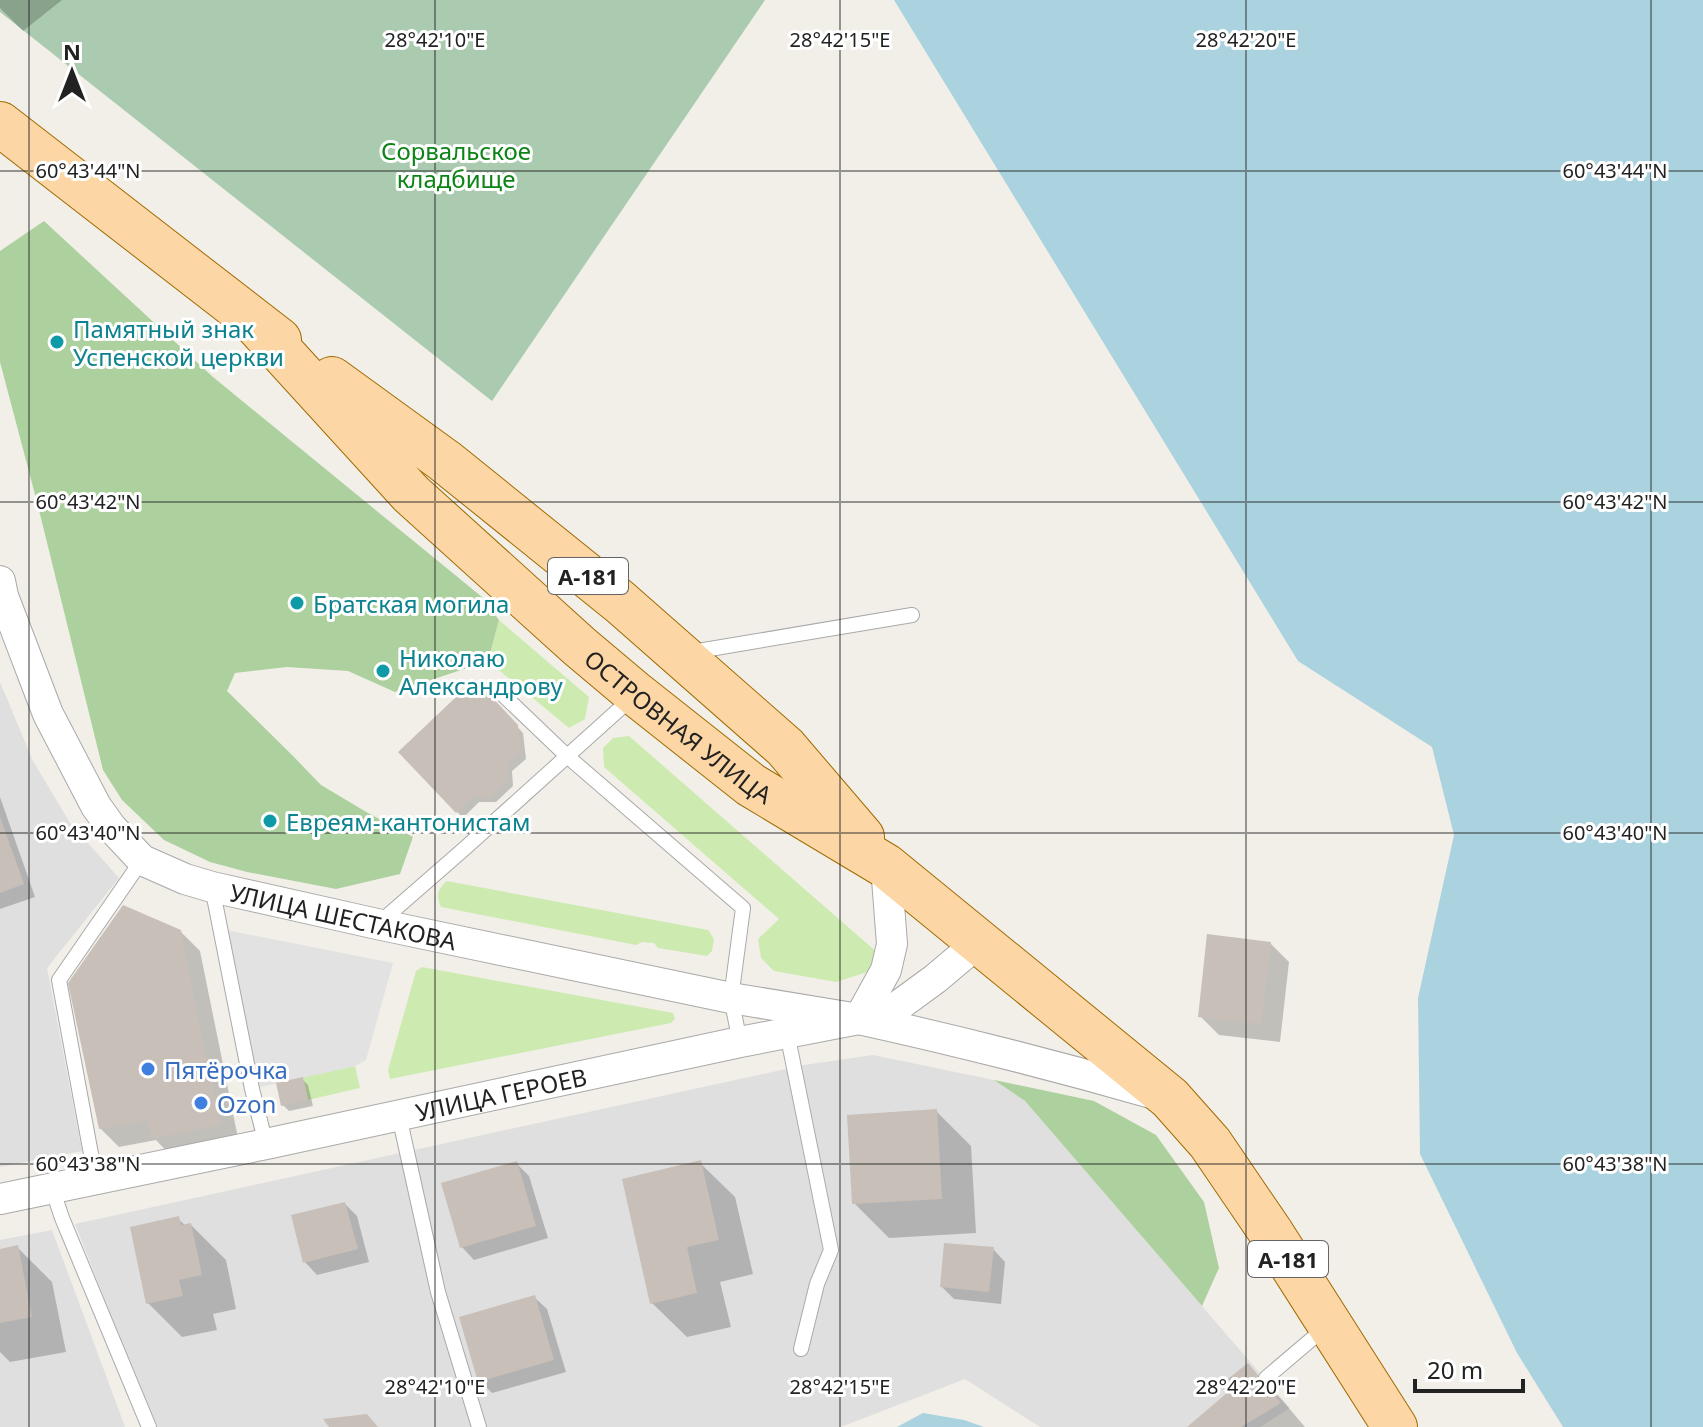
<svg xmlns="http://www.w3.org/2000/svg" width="1703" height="1427" font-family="'Noto Sans',sans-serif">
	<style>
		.residential { fill: #e0dfdf }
		.grass { fill: #cdebb0 }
		.forest { fill: #add19e }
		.cemetery { fill: #aacbaf }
		.parking { fill: #e2e2e2 }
		.water { fill: #aad3df }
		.shadow { fill: #0003 }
		.building { fill: #c7bfb8 }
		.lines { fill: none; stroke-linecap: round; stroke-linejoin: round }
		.service-casing { stroke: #a9a9a9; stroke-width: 16 }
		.minor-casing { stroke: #a9a9a9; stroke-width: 32 }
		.primary-casing { stroke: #a06b00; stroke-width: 46 }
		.service { stroke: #fff; stroke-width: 14 }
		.minor { stroke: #fff; stroke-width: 30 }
		.primary { stroke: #fcd6a4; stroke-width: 44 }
		.ticks { fill: none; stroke: #222; stroke-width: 2; stroke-opacity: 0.45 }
		.culture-dot { fill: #0f9aa8; stroke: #fff; stroke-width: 3 }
		.shop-dot { fill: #3f7fe0; stroke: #fff; stroke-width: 3 }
		.labels { text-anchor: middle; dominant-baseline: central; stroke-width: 6; stroke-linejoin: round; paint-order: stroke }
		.shield { fill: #fff; stroke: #646464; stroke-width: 2 }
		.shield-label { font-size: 22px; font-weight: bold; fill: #222 }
		.park-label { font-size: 24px; fill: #0c8416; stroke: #fff }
		.culture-label { font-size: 24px; fill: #0d838f; stroke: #fff; text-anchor: start }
		.street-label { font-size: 24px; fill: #222; stroke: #fff }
		.shop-label { font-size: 24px; fill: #366cbe; stroke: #fff; text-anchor: start }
		.ticks-label { font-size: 20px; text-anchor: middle; fill: #222; stroke: #fff; stroke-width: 6; stroke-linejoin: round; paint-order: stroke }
	</style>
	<rect width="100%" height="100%" fill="#f2efe9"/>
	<g class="residential">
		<polygon points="0,682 33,761 70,823 119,878 47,968 82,1151 0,1167"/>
		<polygon points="873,1055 994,1080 1025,1101 1290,1408 1260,1427 1040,1427 965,1379 841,1427 154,1427 75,1224 804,1065"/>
		<polygon points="52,1230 125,1427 0,1427 0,1240"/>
	</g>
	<g class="grass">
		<polygon points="499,620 589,697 585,719 569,728 488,661"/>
		<polygon points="629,736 879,954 867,972 836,982 774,971 761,958 758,939 779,919 604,767 603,748 613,738"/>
		<path d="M447,881L708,930L714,939L712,951L707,956L658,948L654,943L642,942L636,945L441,907C436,896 437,889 447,881Z"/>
		<polygon points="422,967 673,1013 675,1019 671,1023 390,1079 388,1070 416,971"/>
		<polygon points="355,1066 360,1088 308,1100 303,1077"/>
	</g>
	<g class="forest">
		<polygon points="44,221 213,377 482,597 499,620 488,661 395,692 348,671 287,667 235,673 227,691 293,756 321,785 368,813 413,837 400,874 336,889 247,872 210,862 164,840 122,800 103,770 37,502 0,362 0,251"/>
		<polygon points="994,1080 1094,1101 1156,1135 1204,1202 1219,1268 1202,1306 1025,1101"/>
	</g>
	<polygon class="cemetery" points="0,0 765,0 492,401 0,12"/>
	<polygon class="parking" points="221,929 393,963 366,1060 355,1066 252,1089"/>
	<g class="water">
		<polygon points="894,0 1703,0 1703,1427 1563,1427 1517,1353 1420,1154 1418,998 1454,835 1432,747 1298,661"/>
		<polygon points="923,1413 964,1420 984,1427 897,1427"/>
	</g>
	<g class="shadow">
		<polygon points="0,0 62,0 23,31 0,8"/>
		<polygon points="475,682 523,733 526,759 512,771 513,786 496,802 479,802 463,818 401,752"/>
		<polygon points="0,797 35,897 0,909"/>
		<polygon points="180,931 200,951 239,1143 172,1157 156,1140 119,1147 100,1128"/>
		<polygon points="1270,943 1289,962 1280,1042 1219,1035 1200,1016"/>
		<polygon points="302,1079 308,1085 313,1106 289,1111 283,1105"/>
		<polygon points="936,1111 971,1146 976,1233 889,1238 854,1203"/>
		<polygon points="516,1163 529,1176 548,1238 474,1260 462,1247"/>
		<polygon points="700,1163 735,1197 753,1274 720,1282 731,1327 687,1337 652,1303"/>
		<polygon points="345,1204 357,1216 369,1262 317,1275 305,1262"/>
		<polygon points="178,1219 186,1226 191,1225 226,1260 236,1309 213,1314 217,1330 182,1337 148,1303"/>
		<polygon points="17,1247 52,1282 66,1352 10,1362 0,1352 0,1251"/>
		<polygon points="993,1249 1005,1262 1001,1304 954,1299 942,1287"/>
		<polygon points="534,1297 547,1309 566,1372 492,1393 480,1381"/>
		<polygon points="1247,1365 1282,1400 1305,1427 1190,1427 1230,1393"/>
	</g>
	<g class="building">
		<polygon points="475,679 518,725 521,753 507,764 508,780 490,797 473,797 456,813 398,752"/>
		<polygon points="0,817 24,884 0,893"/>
		<polygon points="123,905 181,930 198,1019 221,1125 152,1139 147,1120 99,1129 68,983"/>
		<polygon points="1207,934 1271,942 1261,1024 1198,1017"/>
		<polygon points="303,1077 308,1100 281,1106 276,1083"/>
		<polygon points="937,1109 942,1199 852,1204 847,1115"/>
		<polygon points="701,1160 719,1240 687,1247 697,1293 650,1304 622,1179"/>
		<polygon points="517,1161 536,1226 460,1248 441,1183"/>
		<polygon points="345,1202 358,1249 303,1263 291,1215"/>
		<polygon points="179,1216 181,1225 191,1223 202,1275 179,1280 183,1296 146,1304 130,1227"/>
		<polygon points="944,1243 994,1247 989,1292 940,1287"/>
		<polygon points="18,1245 32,1317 0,1323 0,1249"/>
		<polygon points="535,1295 554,1360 478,1382 459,1317"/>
		<polygon points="1248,1363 1281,1403 1241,1427 1187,1427 1227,1393 1220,1385"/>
		<polygon points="367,1414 378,1427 329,1427 323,1419"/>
	</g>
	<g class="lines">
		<defs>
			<g id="service">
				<polyline points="692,652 912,615"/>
				<polyline points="499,691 567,756 743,908 731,998 740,1042"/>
				<polyline points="212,887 252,1089 266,1144"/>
				<polyline points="378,924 464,849 634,696"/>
				<polyline points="787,1033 831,1250 817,1284 801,1349"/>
				<polyline points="399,1116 438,1292 479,1427"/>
				<polyline points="98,1179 91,1154 59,980 142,860"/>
				<polyline points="52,1188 62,1218 149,1427"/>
				<polyline points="1266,1378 1326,1327"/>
			</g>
			<g id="minor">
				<path id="s1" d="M0,581L3,596L48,714L96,806L111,827L142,860L185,879L212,887L377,924L731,998L859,1019"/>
				<path d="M886,866L892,944L886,970L859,1019C959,1041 1057,1066 1155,1094"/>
				<path id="s2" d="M0,1199L266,1144L740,1042L859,1019L898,1006L935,979L979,942"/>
			</g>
			<g id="primary">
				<polyline points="0,124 279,340"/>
				<path id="s3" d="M255,323L411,494L579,646L636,694L751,785L886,866L1170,1098L1210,1143L1272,1234L1395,1427"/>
				<polyline points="332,379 445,461 620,602 785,747 862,837"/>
			</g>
		</defs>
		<use href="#service" class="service-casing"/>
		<use href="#minor" class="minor-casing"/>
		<use href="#primary" class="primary-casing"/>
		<use href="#service" class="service"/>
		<use href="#minor" class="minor"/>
		<use href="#primary" class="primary"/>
	</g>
	<path class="ticks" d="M29,0V1427M435,0V1427M840,0V1427M1246,0V1427M1651,0V1427M0,171H1703M0,502H1703M0,833H1703M0,1164H1703"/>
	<g class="culture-dot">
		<circle cx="57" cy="342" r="8"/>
		<circle cx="297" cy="603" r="8"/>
		<circle cx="383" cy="671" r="8"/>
		<circle cx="270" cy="821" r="8"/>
	</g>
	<g class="shop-dot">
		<circle cx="148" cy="1069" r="8"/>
		<circle cx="201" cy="1103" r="8"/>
	</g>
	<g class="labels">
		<g class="shield">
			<rect x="548" y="558" width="80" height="36" rx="6"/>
			<rect x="1248" y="1241" width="80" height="36" rx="6"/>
		</g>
		<g class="shield-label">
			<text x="588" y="576">А-181</text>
			<text x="1288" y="1259">А-181</text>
		</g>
		<g class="park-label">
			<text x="456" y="150">Сорвальское<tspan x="456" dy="28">кладбище</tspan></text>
		</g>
		<g class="culture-label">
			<text x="73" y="328">Памятный знак<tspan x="73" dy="28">Успенской церкви</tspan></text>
			<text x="313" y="603">Братская могила</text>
			<text x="399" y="657">Николаю<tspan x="399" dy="28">Александрову</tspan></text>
			<text x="286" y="821">Евреям-кантонистам</text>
		</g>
		<g class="street-label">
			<text stroke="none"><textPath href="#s3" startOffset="586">ОСТРОВНАЯ УЛИЦА</textPath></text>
			<text stroke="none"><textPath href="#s1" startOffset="526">УЛИЦА ШЕСТАКОВА</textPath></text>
			<text stroke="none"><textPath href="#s2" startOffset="512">УЛИЦА ГЕРОЕВ</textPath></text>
		</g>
		<g class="shop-label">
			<text x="164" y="1069">Пятёрочка</text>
			<text x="217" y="1103">Ozon</text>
		</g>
	</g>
	<g class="ticks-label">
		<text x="435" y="47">28°42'10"E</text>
		<text x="840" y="47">28°42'15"E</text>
		<text x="1246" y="47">28°42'20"E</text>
		<text x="88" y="178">60°43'44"N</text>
		<text x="1615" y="178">60°43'44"N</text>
		<text x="88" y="509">60°43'42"N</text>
		<text x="1615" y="509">60°43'42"N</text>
		<text x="88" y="840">60°43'40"N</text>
		<text x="1615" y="840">60°43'40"N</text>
		<text x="88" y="1171">60°43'38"N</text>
		<text x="1615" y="1171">60°43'38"N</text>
		<text x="435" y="1394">28°42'10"E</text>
		<text x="840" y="1394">28°42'15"E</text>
		<text x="1246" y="1394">28°42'20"E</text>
	</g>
	<g transform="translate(72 72)" stroke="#ffffff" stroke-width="6" paint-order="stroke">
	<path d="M0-6L14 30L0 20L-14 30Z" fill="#222222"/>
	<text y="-12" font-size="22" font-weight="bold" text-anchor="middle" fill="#222222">N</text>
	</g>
	<path d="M1415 1379v12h108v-12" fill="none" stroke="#222222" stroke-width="4"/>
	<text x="1427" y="1379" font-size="24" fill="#222222" stroke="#ffffff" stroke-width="6" paint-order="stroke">20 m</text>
</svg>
